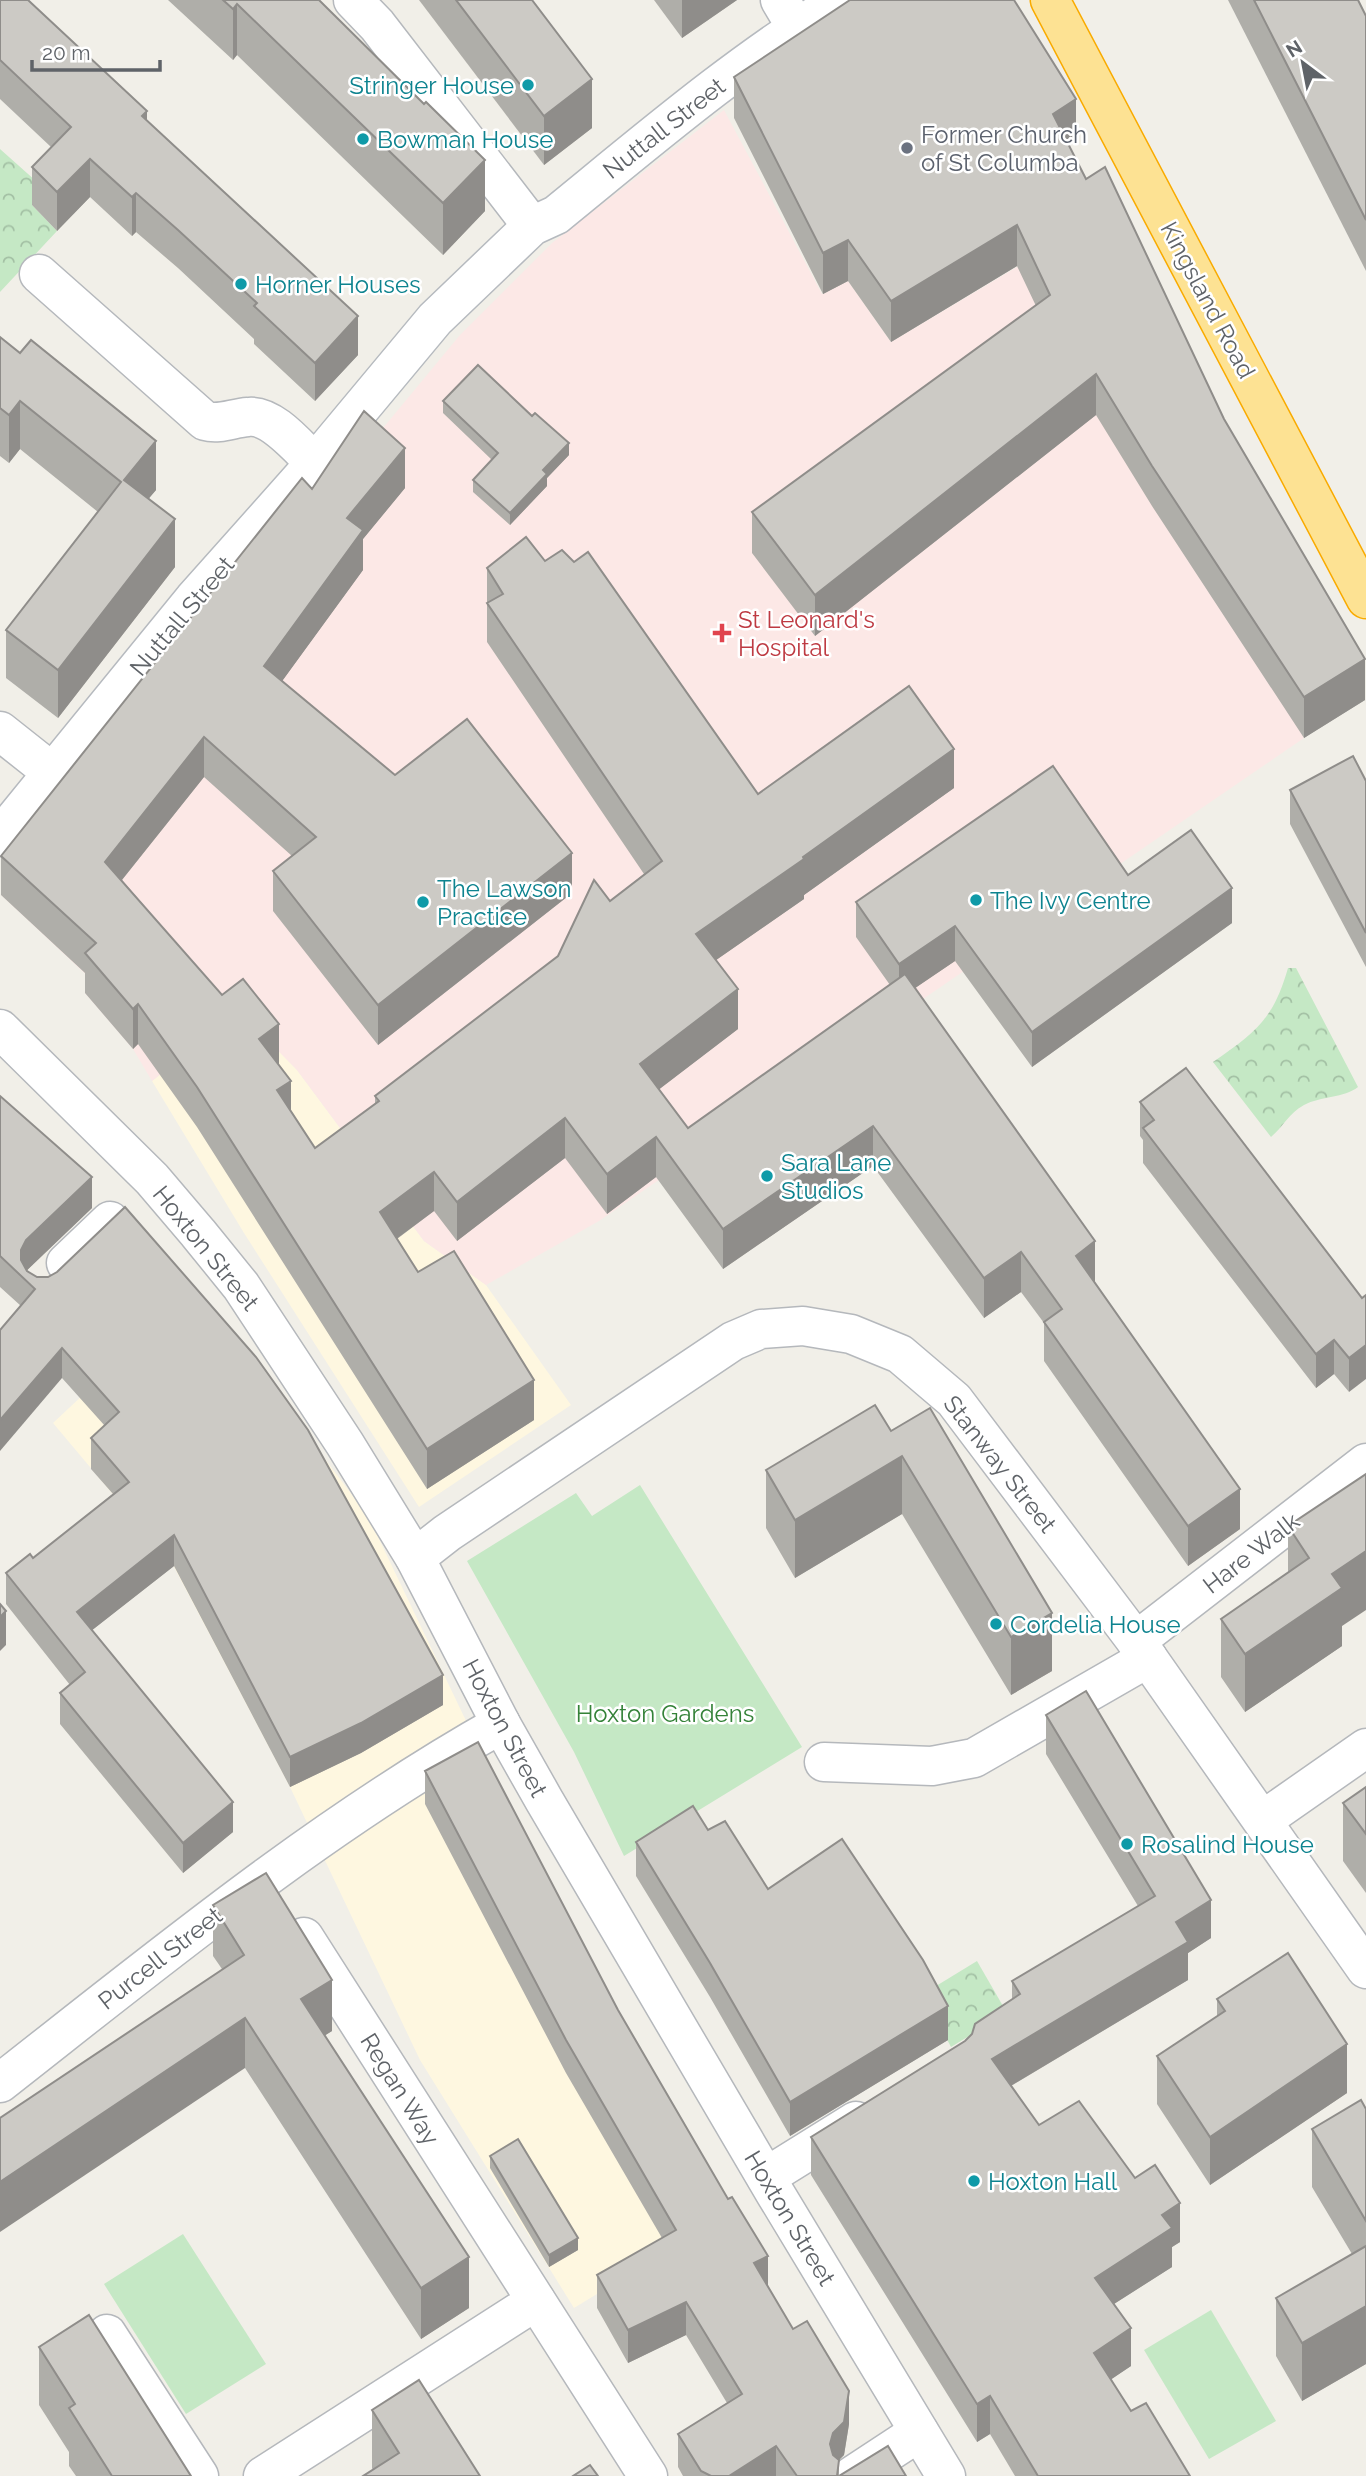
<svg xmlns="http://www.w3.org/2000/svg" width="1366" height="2476" font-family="Raleway,sans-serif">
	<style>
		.commercial { fill: #fef7e0 }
		.medical { fill: #fce8e6 }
		.forest { fill: url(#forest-crowns) }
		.garden { fill: #c5e8c5 }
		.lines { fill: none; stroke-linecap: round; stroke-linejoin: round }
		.street-casing { stroke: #b5b8bc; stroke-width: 41 }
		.secondary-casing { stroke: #b6babf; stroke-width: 41 }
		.highway-casing { stroke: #f9ab00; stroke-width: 41 }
		.street { stroke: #fff; stroke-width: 38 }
		.secondary { stroke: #fff; stroke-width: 38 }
		.highway { stroke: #fde293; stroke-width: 38 }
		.wall { fill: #afaea9 }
		.shaded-wall { fill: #8f8d8a }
		.building { fill: #cccac5; stroke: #8f8d8a; stroke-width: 2 }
		.culture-dot { fill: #0f9aa8; stroke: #fff; stroke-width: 2.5 }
		.worship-dot { fill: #6b7280; stroke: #fff; stroke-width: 2.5 }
		.health-dot { fill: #e0444e; stroke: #fff; stroke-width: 2.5 }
		.labels { text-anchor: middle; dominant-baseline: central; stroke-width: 5; stroke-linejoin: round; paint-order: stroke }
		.culture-label { font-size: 24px; fill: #0d838f; stroke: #fff; text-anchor: start }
		.street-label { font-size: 24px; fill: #5f6368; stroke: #fff }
		.worship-label { font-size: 24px; fill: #5b616d; stroke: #fff; text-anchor: start }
		.health-label { font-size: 24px; fill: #be3a42; stroke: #fff; text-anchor: start }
		.park-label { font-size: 24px; fill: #348238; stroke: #fff }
	</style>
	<defs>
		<pattern id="forest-crowns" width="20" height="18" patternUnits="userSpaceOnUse" patternTransform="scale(1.75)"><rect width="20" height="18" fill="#c5e8c5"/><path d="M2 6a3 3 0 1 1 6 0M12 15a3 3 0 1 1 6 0" fill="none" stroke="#a3c0a4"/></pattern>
	</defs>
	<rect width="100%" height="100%" fill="#f1efe8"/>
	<g class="commercial">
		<polygon points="240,1011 297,1070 424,1241 486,1285 571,1405 419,1507 244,1233 152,1081"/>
		<polygon points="244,1352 368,1516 602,2005 725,2216 574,2308 420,2060 290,1787 174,1567 53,1423 115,1365"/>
	</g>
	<polygon class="medical" points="724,110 822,294 848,281 891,342 1017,267 1086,220 1304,738 599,1221 486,1285 424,1241 297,1070 240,1012 152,1081 133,1049 85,993 95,983 1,895 302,517 364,451 460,335 552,243"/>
	<g class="forest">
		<polygon points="0,149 46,190 32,205 57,231 0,292"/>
		<path d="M1288,968H1296L1358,1087C1344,1098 1321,1096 1304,1105C1289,1113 1283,1127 1271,1137L1213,1062C1256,1032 1273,1020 1288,968Z"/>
		<polygon points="977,1961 1007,2013 951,2047 923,1994"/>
	</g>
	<g class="garden">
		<polygon points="640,1485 802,1747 624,1856 574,1752 467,1561 576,1493 592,1516"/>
		<polygon points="183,2234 266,2364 186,2414 104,2284"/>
		<polygon points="1211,2310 1276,2421 1209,2459 1144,2350"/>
	</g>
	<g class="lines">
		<defs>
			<g id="street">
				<polyline points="353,0 377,25 532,226"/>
				<polyline points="780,0 796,27"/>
				<path d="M39,274L205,421C220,425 233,418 248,417C272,414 298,447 315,463"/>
				<polyline points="0,731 53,773"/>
				<polyline points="0,1029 152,1179 198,1233 241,1286 345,1444 415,1558 501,1724 544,1800 775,2193 946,2476"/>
				<polyline points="66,1263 110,1221"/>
				<polyline points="415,1558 447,1533 733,1341 761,1329 803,1326 851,1334 900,1354 954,1400 1136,1641 1366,1969"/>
				<polyline points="1136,1641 1366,1463"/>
				<polyline points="824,1762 932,1766 974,1758 1148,1658"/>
				<polyline points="1263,1820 1366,1748"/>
				<polyline points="304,1937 648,2476"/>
				<path d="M0,2083C162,1956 321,1825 501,1724"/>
				<polyline points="766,2177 856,2121"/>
				<polyline points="107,2334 199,2476"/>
				<polyline points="263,2476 536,2301"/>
				<polyline points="852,2476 919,2432"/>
			</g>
			<path id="secondary" d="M0,837L194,599L315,463L435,319L532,226L556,215C648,140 739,62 841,0"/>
			<polyline id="highway" points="1050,0 1366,599"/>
		</defs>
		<use href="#street" class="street-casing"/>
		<use href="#secondary" class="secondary-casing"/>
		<use href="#highway" class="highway-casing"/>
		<use href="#street" class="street"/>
		<use href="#secondary" class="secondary"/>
		<use href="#highway" class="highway"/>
	</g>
	<g class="wall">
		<polygon points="0,0 147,121 358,355 315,401 254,344 254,339 178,268 136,232 132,236 90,197 57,231 32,205 32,167 51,147 0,99"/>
		<polygon points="168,0 319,0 485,211 443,255 237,55 233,60"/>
		<polygon points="419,0 532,0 592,128 544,165"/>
		<polygon points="654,0 737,0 682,38"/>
		<polygon points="1228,0 1358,0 1366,16 1366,271"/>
		<polygon points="734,77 1076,140 1069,145 1086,179 1224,419 1365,700 1304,738 1152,506 1096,415 815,636 752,553 752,512 1036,306 1017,266 891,342 848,281 823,294 734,118"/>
		<polygon points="0,337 156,490 148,499 175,567 58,718 6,678 6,630 98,512 20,449 9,463 0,456"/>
		<polygon points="443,401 569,455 547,478 547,486 510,525 473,492 473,480 492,460 443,413"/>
		<polygon points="405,488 363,539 363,570 282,681 395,775 572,893 378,1045 273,911 273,871 292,856 204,777 122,880 279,1064 278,1064 291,1111 315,1148 375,1104 375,1096 558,956 610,901 644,874 487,642 487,568 545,561 758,794 954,788 804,895 804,899 716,960 738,1029 659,1089 688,1128 890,985 856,937 856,902 1128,875 1232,923 1032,1067 955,961 915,988 1095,1281 1094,1282 1240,1529 1188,1566 1044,1361 1044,1323 1021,1292 984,1318 873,1166 723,1269 656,1177 607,1214 565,1158 457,1241 434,1211 397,1239 418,1272 534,1420 427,1489 197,1127 138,1044 133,1049 85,993 85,973 1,895 1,856 312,489"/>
		<polygon points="1366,781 1366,967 1290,824 1290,790"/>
		<polygon points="0,1096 92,1208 26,1271 443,1705 361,1753 290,1787 174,1566 92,1630 233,1832 183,1873 60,1724 60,1693 70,1685 6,1604 6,1573 33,1558 113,1494 91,1469 91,1438 105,1426 62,1378 21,1306 0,1287"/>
		<polygon points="1140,1102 1362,1298 1349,1392 1334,1374 1316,1388 1143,1163 1143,1140 1140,1136"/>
		<polygon points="891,1431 1052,1671 1011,1695 902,1514 795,1578 766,1528 766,1470"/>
		<polygon points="1366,1474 1342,1626 1342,1646 1245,1712 1221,1677 1221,1619 1288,1573 1288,1526"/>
		<polygon points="1046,1715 1211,1938 1188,1953 1188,1980 1011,2086 1039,2125 1180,2242 1172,2247 1172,2267 1114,2304 1131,2366 1111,2379 1131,2411 1190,2476 1015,2476 990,2434 977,2442 811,2175 811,2137 965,2041 1012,1999 1012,1981 1138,1906 1046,1754"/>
		<polygon points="425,1771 618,2010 768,2287 849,2424 844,2455 839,2460 839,2476 683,2476 678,2467 678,2434 727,2403 686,2335 628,2363 597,2308 597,2275 662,2238 566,2073 425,1804"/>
		<polygon points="1366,1787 1366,1893 1343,1861 1343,1803"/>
		<polygon points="708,1830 768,1889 948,2040 790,2136 710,1997 636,1876 636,1842"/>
		<polygon points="213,1905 332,2031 324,2036 469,2308 421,2339 245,2068 222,1969 213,1956"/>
		<polygon points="1217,1999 1347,2093 1210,2185 1157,2104 1157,2056 1217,2016"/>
		<polygon points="1366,2109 1366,2364 1302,2401 1276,2356 1276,2298 1352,2254 1312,2187 1312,2129"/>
		<polygon points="490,2156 578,2250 549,2267 490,2168"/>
		<polygon points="39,2347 191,2476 76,2476 69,2466 69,2452 39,2405"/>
		<polygon points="372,2410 480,2476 373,2470 372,2468"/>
	</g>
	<g class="shaded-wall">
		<polygon points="682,0 737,0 682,38"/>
		<polygon points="237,4 237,55 233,60 233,9"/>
		<polygon points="592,79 592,128 544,165 544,116"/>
		<polygon points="1076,99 1076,140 1053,155 1053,114"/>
		<polygon points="147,111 147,149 142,116"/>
		<polygon points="90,159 90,197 57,231 57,192"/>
		<polygon points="485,160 485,211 443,255 443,203"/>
		<polygon points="136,193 136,232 132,236 132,197"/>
		<polygon points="1017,225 1017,266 891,342 891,301"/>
		<polygon points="848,240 848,281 823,294 823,253"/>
		<polygon points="358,316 358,355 315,401 315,363"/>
		<polygon points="1096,374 1096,415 815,636 815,595"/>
		<polygon points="20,401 20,449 9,463 9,415"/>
		<polygon points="156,441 156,490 124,528 124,480"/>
		<polygon points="569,443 569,455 547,478 547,486 510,525 510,513 543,470"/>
		<polygon points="405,448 405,488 363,539 363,570 264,706 264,666 347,518"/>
		<polygon points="175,519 175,567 58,718 58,670"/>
		<polygon points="1365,659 1365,700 1304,738 1304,697"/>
		<polygon points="204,737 204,777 105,901 105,862"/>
		<polygon points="954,749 954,788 804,895 804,899 696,974 696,934"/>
		<polygon points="572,853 572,893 378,1045 378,1005"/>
		<polygon points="1232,888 1232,923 1032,1067 1032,1032"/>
		<polygon points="955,926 955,961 899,999 899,964"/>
		<polygon points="738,989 738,1029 640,1104 640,1064"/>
		<polygon points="138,1004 138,1044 133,1049 133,1009"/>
		<polygon points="279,1024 279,1064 259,1079 259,1039"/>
		<polygon points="291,1081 291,1120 277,1090"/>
		<polygon points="565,1118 565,1158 457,1241 457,1202"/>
		<polygon points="873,1126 873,1166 723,1269 723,1229"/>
		<polygon points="656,1137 656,1177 607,1214 607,1174"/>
		<polygon points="434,1172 434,1211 380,1251 380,1212"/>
		<polygon points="92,1177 92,1208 21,1276 21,1250 26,1240"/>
		<polygon points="1095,1241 1095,1281 1076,1295 1076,1256"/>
		<polygon points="1021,1252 1021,1292 984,1318 984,1278"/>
		<polygon points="1334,1340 1334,1374 1316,1388 1316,1354"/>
		<polygon points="1366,1345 1366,1379 1349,1392 1349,1358"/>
		<polygon points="62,1348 62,1378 0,1451 0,1420"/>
		<polygon points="534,1380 534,1420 427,1489 427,1449"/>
		<polygon points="902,1456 902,1514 795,1578 795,1520"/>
		<polygon points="1240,1489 1240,1529 1188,1566 1188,1526"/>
		<polygon points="174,1535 174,1566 77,1642 77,1612"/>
		<polygon points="1366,1551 1366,1610 1342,1626 1342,1646 1245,1712 1245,1654 1332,1574"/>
		<polygon points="6,1611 6,1645 0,1651 0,1617"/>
		<polygon points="1052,1613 1052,1671 1011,1695 1011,1637"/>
		<polygon points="443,1675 443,1705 361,1753 290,1787 290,1757"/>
		<polygon points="233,1802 233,1832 183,1873 183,1843"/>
		<polygon points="1211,1900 1211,1938 1188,1953 1188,1980 992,2097 992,2059 1176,1922"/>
		<polygon points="332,1980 332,2031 301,2050 301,1999"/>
		<polygon points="948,2006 948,2040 790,2136 790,2102"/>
		<polygon points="245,2018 245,2068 0,2232 0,2182"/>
		<polygon points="1347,2044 1347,2093 1210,2185 1210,2137"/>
		<polygon points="1180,2203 1180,2242 1172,2247 1172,2267 1095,2316 1095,2278 1162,2215"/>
		<polygon points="578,2238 578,2250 549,2267 549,2255"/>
		<polygon points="768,2256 768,2289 754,2263"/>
		<polygon points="469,2257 469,2308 421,2339 421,2288"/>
		<polygon points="686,2302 686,2335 628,2363 628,2330"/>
		<polygon points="1366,2306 1366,2364 1302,2401 1302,2343"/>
		<polygon points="1131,2328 1131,2366 1094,2391 1094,2353"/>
		<polygon points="849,2391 849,2424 844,2455 833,2466 830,2444 833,2433"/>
		<polygon points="990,2396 990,2434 977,2442 977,2404"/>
		<polygon points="776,2446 776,2476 729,2476"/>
	</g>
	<g class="building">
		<polygon points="0,0 28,0 147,111 142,116 358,316 315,363 254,306 257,303 178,230 136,193 132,197 90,159 57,192 32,167 71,127 0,60"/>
		<polygon points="223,0 319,0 424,104 426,102 485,160 443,203 237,4 233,9"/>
		<polygon points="456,0 532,0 592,79 544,116"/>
		<polygon points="850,0 1014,0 1076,99 1053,114 1086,179 1105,167 1224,419 1365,659 1304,697 1152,466 1096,374 815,595 752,512 1050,295 1017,225 891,301 848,240 823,253 734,77"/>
		<polygon points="1254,0 1358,0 1366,16 1366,220"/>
		<polygon points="0,337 20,353 31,340 156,441 124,480 175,519 58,670 6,630 121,482 20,401 9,415 0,408"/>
		<polygon points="478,365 532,416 535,413 569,443 543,470 547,474 510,513 473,480 498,453 443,401"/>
		<polygon points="364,411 405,448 347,518 363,530 264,666 395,775 467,719 572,853 378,1005 273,871 316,837 204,737 105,862 222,995 243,979 279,1024 259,1039 291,1081 277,1090 315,1148 379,1101 375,1096 558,956 594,880 610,901 662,861 487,603 503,594 487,568 526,537 545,561 562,550 574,562 588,552 758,794 909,686 954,749 803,857 804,859 696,934 738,989 640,1064 688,1128 905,974 1095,1241 1076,1256 1240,1489 1188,1526 1044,1322 1062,1309 1021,1252 984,1278 873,1126 723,1229 656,1137 607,1174 565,1118 457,1202 434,1172 380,1212 418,1272 454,1251 534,1380 427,1449 197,1087 138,1004 133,1009 85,953 96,943 1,856 302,478 312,489"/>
		<polygon points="1353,756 1366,781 1366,933 1290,790"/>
		<polygon points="1053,766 1128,875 1191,830 1232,888 1032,1032 955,926 899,964 856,902"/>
		<polygon points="1186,1068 1362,1298 1366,1295 1366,1345 1349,1358 1334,1340 1316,1354 1143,1128 1154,1120 1140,1102"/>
		<polygon points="0,1096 92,1177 26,1240 21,1250 21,1260 27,1271 37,1277 48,1277 57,1272 125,1207 256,1357 308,1430 443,1675 361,1723 290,1757 174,1535 77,1612 233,1802 183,1843 60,1693 85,1672 6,1573 30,1554 33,1558 129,1482 91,1438 119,1412 62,1348 0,1420 0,1330 35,1289 0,1256"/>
		<polygon points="875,1405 891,1431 930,1408 1052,1613 1011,1637 902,1456 795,1520 766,1470"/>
		<polygon points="1366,1474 1366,1551 1332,1574 1342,1588 1245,1654 1221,1619 1309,1558 1288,1526"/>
		<polygon points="0,1604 6,1611 0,1617"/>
		<polygon points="1086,1691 1211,1900 1176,1922 1188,1942 992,2059 1039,2125 1079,2101 1135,2178 1155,2165 1180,2203 1162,2215 1172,2228 1095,2278 1131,2328 1094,2353 1131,2411 1146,2403 1190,2476 1038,2476 990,2396 977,2404 811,2137 965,2041 972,2034 975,2024 1020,1994 1012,1981 1155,1896 1046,1715"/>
		<polygon points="478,1742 618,2010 728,2199 732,2197 768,2256 754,2263 793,2329 807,2321 849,2391 844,2422 833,2433 830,2444 833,2455 839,2460 837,2476 797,2476 776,2446 729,2476 711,2476 701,2471 678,2434 742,2394 686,2302 628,2330 597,2275 676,2230 566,2040 425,1771"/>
		<polygon points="1366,1787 1366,1834 1343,1803"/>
		<polygon points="693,1806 708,1830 725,1821 768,1889 842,1839 923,1960 948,2006 790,2102 710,1963 636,1842"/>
		<polygon points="266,1873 332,1980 301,1999 469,2257 421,2288 245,2018 0,2182 0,2118 244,1955 213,1905"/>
		<polygon points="1288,1953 1347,2044 1210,2137 1157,2056 1225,2011 1217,1999"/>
		<polygon points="1361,2100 1366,2109 1366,2221 1312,2129"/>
		<polygon points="518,2139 578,2238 549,2255 490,2156"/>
		<polygon points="1366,2246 1366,2306 1302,2343 1276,2298"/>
		<polygon points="89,2315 191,2476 112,2476 69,2408 75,2404 39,2347"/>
		<polygon points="419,2380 480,2476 363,2476 399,2453 372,2410"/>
		<polygon points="888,2446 906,2476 839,2476"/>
		<polygon points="590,2465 598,2476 573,2476"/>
	</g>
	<g class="culture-dot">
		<circle cx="528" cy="85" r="7"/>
		<circle cx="363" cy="139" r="7"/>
		<circle cx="241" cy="284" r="7"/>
		<circle cx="976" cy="900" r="7"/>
		<circle cx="423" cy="902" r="7"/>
		<circle cx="767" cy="1176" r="7"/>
		<circle cx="996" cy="1624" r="7"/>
		<circle cx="1127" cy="1844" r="7"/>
		<circle cx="974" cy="2181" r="7"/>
	</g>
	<circle class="worship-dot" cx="907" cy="148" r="7"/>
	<path class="health-dot" d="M718.5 622.5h7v7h7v7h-7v7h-7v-7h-7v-7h7z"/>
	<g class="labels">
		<g class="culture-label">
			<text x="514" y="85" text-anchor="end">Stringer House</text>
			<text x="377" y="139">Bowman House</text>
			<text x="255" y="284">Horner Houses</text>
			<text x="437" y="888">The Lawson<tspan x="437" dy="28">Practice</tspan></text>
			<text x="990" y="900">The Ivy Centre</text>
			<text x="781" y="1162">Sara Lane<tspan x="781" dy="28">Studios</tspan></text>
			<text x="1010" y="1624">Cordelia House</text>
			<text x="1141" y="1844">Rosalind House</text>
			<text x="988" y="2181">Hoxton Hall</text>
		</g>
		<g class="street-label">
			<text transform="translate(664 128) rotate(-38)">Nuttall Street</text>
			<text transform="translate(1208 300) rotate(62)">Kingsland Road</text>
			<text transform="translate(182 616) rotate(-50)">Nuttall Street</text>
			<text transform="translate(206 1248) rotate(51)">Hoxton Street</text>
			<text transform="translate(1000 1464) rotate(52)">Stanway Street</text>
			<text transform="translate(1251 1553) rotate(-38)">Hare Walk</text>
			<text transform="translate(505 1728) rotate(62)">Hoxton Street</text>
			<text transform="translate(160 1958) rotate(-38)">Purcell Street</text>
			<text transform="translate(400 2089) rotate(58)">Regan Way</text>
			<text transform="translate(790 2218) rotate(59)">Hoxton Street</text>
		</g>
		<g class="worship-label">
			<text x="921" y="134">Former Church<tspan x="921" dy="28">of St Columba</tspan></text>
		</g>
		<g class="health-label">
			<text x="738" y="619">St Leonard's<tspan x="738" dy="28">Hospital</tspan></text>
		</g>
		<g class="park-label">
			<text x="665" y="1713">Hoxton Gardens</text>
		</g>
	</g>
	<g transform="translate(1303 63) rotate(328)" stroke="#ffffff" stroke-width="5" paint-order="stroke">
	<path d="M0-5L12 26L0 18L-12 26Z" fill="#5f6368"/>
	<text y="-10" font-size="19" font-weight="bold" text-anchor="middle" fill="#5f6368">N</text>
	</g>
	<path d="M32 60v10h128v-10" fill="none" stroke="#5f6368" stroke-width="3.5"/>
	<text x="42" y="60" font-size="21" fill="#5f6368" stroke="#ffffff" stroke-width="5" paint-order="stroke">20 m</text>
</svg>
